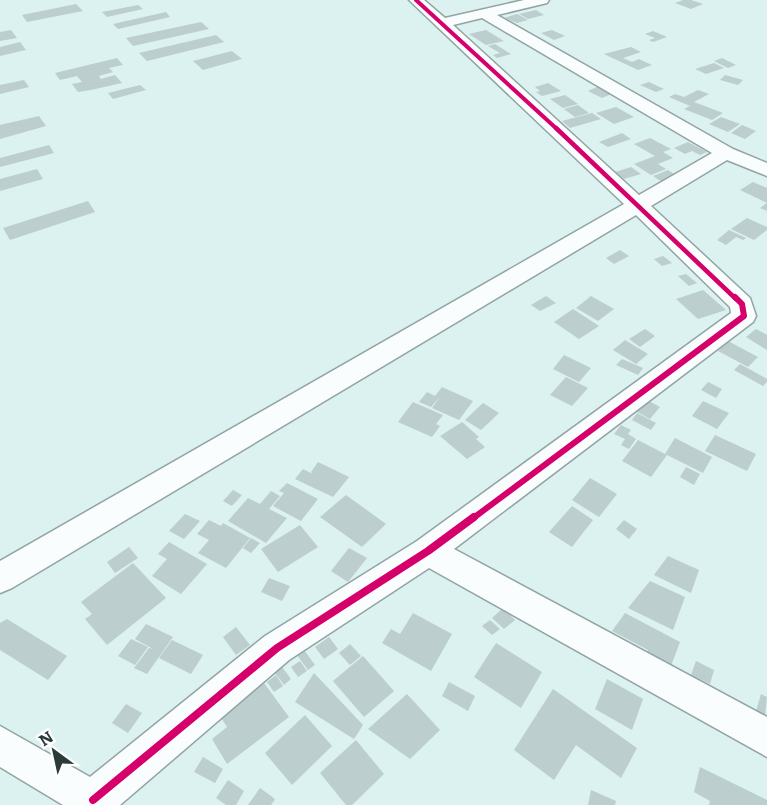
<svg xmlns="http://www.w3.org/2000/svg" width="767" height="805" font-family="Literata,serif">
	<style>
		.building { fill: #bccecd }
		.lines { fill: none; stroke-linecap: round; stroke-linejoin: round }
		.minor-casing { stroke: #92a4a3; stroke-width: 3 }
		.minor { fill: #fafdfd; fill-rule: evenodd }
		.cycleway-far3-casing { stroke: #fff; stroke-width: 6 }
		.cycleway-far2-casing { stroke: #fff; stroke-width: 8 }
		.cycleway-far1-casing { stroke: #fff; stroke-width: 10 }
		.cycleway-casing { stroke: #fff; stroke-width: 11 }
		.cycleway-far3 { stroke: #d6006c; stroke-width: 4 }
		.cycleway-far2 { stroke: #d6006c; stroke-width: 4.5 }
		.cycleway-far1 { stroke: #d6006c; stroke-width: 6 }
		.cycleway { stroke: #d6006c; stroke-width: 8 }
	</style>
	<rect width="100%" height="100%" fill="#dbf2f1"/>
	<g class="building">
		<polygon points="683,0 691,0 703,4 691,9 675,3"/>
		<polygon points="76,4 83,11 27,22 22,15"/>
		<polygon points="138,5 143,9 107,17 102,12"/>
		<polygon points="536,10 544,15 528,19 519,14"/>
		<polygon points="166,12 170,17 118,29 113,24"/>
		<polygon points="517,14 528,20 517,23 504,18"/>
		<polygon points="201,22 209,29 133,46 126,38"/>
		<polygon points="11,30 17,38 0,41 0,32"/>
		<polygon points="486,30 504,41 486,45 469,34"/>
		<polygon points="552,30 565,36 554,40 541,33"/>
		<polygon points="653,31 667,37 653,42 649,40 655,38 645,34"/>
		<polygon points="216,35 224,42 147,61 139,53"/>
		<polygon points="20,42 26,50 0,56 0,47"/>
		<polygon points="495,44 511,54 497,58 493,55 500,53 488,46"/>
		<polygon points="631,47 641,52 623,58 632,62 639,59 652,65 638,70 604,54"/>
		<polygon points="232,51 242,59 203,70 193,61"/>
		<polygon points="117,58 123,65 109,68 113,72 99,76 101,79 115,75 122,83 91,90 78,92 72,84 82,82 77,76 60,80 55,73"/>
		<polygon points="722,58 736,65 728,68 714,61"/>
		<polygon points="714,63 724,68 706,74 695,69"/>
		<polygon points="725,75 743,80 738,85 720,80"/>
		<polygon points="24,80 29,87 0,94 0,85"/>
		<polygon points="649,82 664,89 656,92 640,85"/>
		<polygon points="548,83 561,91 542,96 536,92 540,91 535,87"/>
		<polygon points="140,85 146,90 113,99 108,93"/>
		<polygon points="599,86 614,93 602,98 588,91"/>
		<polygon points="698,90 709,94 694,102 723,113 712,120 684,109 690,106 669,97 675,94 684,97"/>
		<polygon points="565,95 578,104 563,108 550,99"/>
		<polygon points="578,105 589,113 575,117 564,109"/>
		<polygon points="616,107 634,117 614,124 596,113"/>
		<polygon points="592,113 601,119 570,128 562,121"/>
		<polygon points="39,116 46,126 0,139 0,125"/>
		<polygon points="721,117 740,124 728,132 709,124"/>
		<polygon points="742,125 756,131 745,139 731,133"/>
		<polygon points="622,133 631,139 608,147 599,142"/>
		<polygon points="650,138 671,149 663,152 673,158 658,164 666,169 651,175 634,164 655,156 634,144"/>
		<polygon points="688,142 707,152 700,155 692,151 685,154 674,148"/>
		<polygon points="49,145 54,153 0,167 0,158"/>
		<polygon points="631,167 641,174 624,179 620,176 615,178 609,174"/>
		<polygon points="37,169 43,179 0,191 0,179"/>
		<polygon points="668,170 677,176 662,182 653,176"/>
		<polygon points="753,182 767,188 767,211 760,208 767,203 740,190"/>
		<polygon points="88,201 95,212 10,240 3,228"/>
		<polygon points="747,218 767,227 767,230 754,240 731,229"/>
		<polygon points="729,230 746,238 743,240 736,237 726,245 717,240"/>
		<polygon points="620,250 629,256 614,264 606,258"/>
		<polygon points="663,256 672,263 662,266 654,259"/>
		<polygon points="686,274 697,283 689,286 678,276"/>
		<polygon points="703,290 726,310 698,319 676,299"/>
		<polygon points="546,296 556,303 540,311 531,305"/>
		<polygon points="591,296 614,309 598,321 576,308"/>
		<polygon points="573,309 599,326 579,339 554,322"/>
		<polygon points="645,329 655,336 640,347 629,339"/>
		<polygon points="756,329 767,335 767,350 746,337"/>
		<polygon points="625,340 648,354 636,364 613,350"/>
		<polygon points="728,341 758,357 748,367 718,351"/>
		<polygon points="564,355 591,368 579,382 553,369"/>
		<polygon points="622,359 643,368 638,375 616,365"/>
		<polygon points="740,364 767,379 767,382 763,386 734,370"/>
		<polygon points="566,377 588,388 572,406 550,395"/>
		<polygon points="708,382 722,389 716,398 701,390"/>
		<polygon points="442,387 473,401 459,420 432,408 440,397 431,407 419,402 427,392 435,396"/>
		<polygon points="637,401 644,406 649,401 660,407 650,419 630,408"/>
		<polygon points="703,401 729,413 717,429 692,416"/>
		<polygon points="413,402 443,415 436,424 440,426 432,437 398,422"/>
		<polygon points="483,403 499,413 481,430 465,420"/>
		<polygon points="637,413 656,423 651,430 632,420"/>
		<polygon points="462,422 479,437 476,439 485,447 467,459 440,436"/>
		<polygon points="621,425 631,430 628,434 636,439 629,449 621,445 625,439 614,434"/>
		<polygon points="715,435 756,454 747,471 705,451"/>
		<polygon points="675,438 712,457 703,473 667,455 651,477 622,461 638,440 665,454"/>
		<polygon points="318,462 349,477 333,497 295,479 303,469 313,474 311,472"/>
		<polygon points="686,467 700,474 694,485 680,477"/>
		<polygon points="590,478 617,494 599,517 572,500"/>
		<polygon points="287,483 318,499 301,521 273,506 284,493 279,491"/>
		<polygon points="233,490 242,495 232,506 223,501"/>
		<polygon points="271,491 280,496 269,509 287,518 266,543 228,521 248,498 260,504"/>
		<polygon points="346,495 386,524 362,547 320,517"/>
		<polygon points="572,506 593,520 572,547 549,532"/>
		<polygon points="185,514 200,521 184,539 169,531"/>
		<polygon points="209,520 221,526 223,523 250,538 226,568 198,553 209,540 197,534"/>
		<polygon points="624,520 637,529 629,539 616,529"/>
		<polygon points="300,525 318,547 278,572 261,549"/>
		<polygon points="251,538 260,543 251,553 243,548"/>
		<polygon points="169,542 207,564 181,594 152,576 167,559 158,554"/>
		<polygon points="129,547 138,558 115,573 107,562"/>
		<polygon points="349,548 367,558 348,582 331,571"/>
		<polygon points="668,556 699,570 691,593 654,575"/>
		<polygon points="133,563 166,598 107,645 85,619 92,614 81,602"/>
		<polygon points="269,578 290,586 282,601 261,592"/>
		<polygon points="650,581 685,597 673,630 628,608"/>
		<polygon points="503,608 515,620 504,629 492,618"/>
		<polygon points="413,613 452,634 431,671 382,643 391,629 400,634"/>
		<polygon points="625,613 680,642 668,674 643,660 648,650 612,631"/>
		<polygon points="7,619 67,656 48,680 0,650 0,623"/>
		<polygon points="490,620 500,629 492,635 482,626"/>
		<polygon points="146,624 173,637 147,674 134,668 149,648 153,649 135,639"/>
		<polygon points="236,627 250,645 236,655 223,637"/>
		<polygon points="329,637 338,649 324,659 315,647"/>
		<polygon points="131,639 148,647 135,665 118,656"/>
		<polygon points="172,640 203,655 191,674 159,658"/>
		<polygon points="496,643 542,672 521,708 474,677"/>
		<polygon points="350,644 361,656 350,665 339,653"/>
		<polygon points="304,650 315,665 308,670 297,655"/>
		<polygon points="363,656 394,691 364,717 333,681"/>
		<polygon points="300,661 307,671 298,677 291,667"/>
		<polygon points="696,661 714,670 710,684 691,675"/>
		<polygon points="280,664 291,679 284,685 273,670"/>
		<polygon points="314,673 363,725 354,739 295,702"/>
		<polygon points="276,675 283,686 274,692 267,682"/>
		<polygon points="607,679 643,699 632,730 595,709"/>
		<polygon points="449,682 475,696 468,711 442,696"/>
		<polygon points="264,683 289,717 227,764 212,739 227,727 220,716"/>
		<polygon points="553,689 637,748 621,778 576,745 554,780 514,750"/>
		<polygon points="407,694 440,730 410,759 368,729"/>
		<polygon points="761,694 767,697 765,716 756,711"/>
		<polygon points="126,704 142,713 128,733 112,723"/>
		<polygon points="305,715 332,746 292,785 265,753"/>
		<polygon points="356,740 384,774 352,805 346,805 320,773"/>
		<polygon points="203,757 223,769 215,783 194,772"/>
		<polygon points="700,767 767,800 767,805 709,805 710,801 694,792"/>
		<polygon points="228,780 244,791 236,805 226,805 216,798"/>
		<polygon points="260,788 275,799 271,805 248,805"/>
		<polygon points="591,790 616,801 615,805 588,805"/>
	</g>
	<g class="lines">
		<defs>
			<path id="minor" d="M409,0H424L445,18L524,0H549L547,3L497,15L733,149L767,163V176L727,160L651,206L750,298L756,316L753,322L454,549L767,717V757L429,568L289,660L120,805H63L0,767V726L90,777L265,636L417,541L731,313L730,307L636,215L12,588L0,593V561L624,204ZM482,18L712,153L639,195L453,25Z"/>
		</defs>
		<use href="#minor" class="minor-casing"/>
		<use href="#minor" class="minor"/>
		<defs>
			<polyline id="cycleway-far3" points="416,0 558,130"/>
			<polyline id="cycleway-far2" points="556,128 736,299"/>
			<polyline id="cycleway-far1" points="472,519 744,316 742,304 735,297"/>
			<polyline id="cycleway" points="93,800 277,648 428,551 474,517"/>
		</defs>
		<use href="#cycleway-far3" class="cycleway-far3-casing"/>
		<use href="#cycleway-far2" class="cycleway-far2-casing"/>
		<use href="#cycleway-far1" class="cycleway-far1-casing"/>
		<use href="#cycleway" class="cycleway-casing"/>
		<use href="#cycleway-far3" class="cycleway-far3"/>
		<use href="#cycleway-far2" class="cycleway-far2"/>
		<use href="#cycleway-far1" class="cycleway-far1"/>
		<use href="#cycleway" class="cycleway"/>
	</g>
	<g transform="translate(54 751) rotate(327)" stroke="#ffffff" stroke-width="4.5" paint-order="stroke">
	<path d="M0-4.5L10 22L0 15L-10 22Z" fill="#2b3b3a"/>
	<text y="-9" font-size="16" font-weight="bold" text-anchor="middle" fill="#2b3b3a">N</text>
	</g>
</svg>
